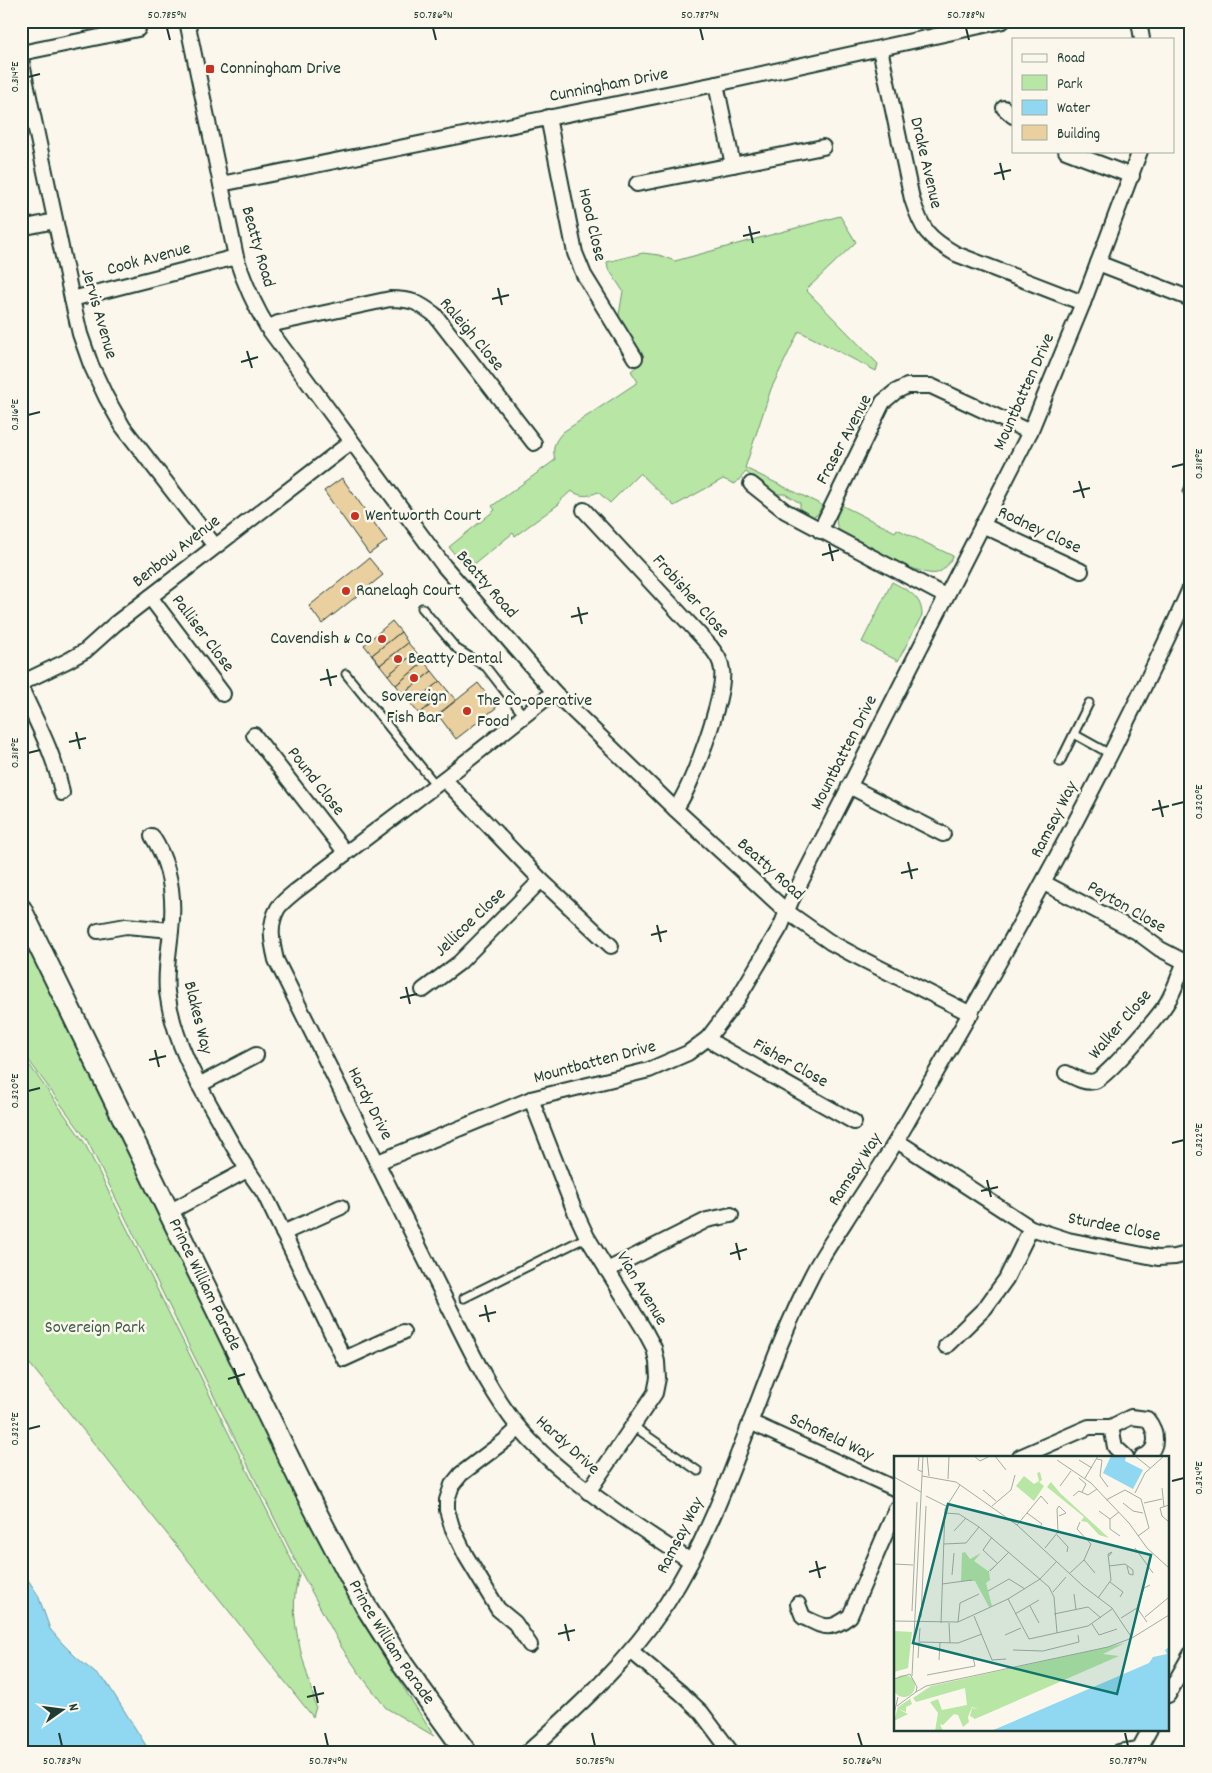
<svg xmlns="http://www.w3.org/2000/svg" width="1212" height="1773" font-family="Dekko,sans-serif">
	<style>
		.green { fill: #b8e6a5; stroke: #6c926c }
		.water { fill: #90d8f2; stroke: #639aa6 }
		.building { fill: #eacf9f; stroke: #1f3d34 }
		.lines { fill: none; stroke-linecap: round; stroke-linejoin: round }
		.lane-casing { stroke: #1f3d34; stroke-width: 11 }
		.street-casing { stroke: #1f3d34; stroke-width: 18 }
		.secondary-casing { stroke: #1f3d34; stroke-width: 24 }
		.lane { stroke: #fbf7ec; stroke-width: 7 }
		.street { stroke: #fbf7ec; stroke-width: 14 }
		.secondary { stroke: #fbf7ec; stroke-width: 20 }
		.ticks { fill: none; stroke: #1f3d34; stroke-width: 2 }
		.poi-dot { fill: #c8321e; stroke: #fbf7ec; stroke-width: 2 }
		.labels { text-anchor: middle; dominant-baseline: central; stroke-width: 5; stroke-linejoin: round; paint-order: stroke }
		.poi-label { font-size: 18px; fill: #1f3d34; stroke: #fbf7ec; text-anchor: start }
		.street-label { font-size: 18px; fill: #1f3d34; stroke: #fbf7ec }
		.park-label { font-size: 18px; fill: #3e5f4b; stroke: #fbf7ec }
		.inset-road { fill: none; stroke: #a3ada2; stroke-width: 1 }
		.view { fill: #0f766e; fill-opacity: 0.15; stroke: #0f766e; stroke-width: 2.5 }
		.inset-edge { fill: none; stroke: #1f3d34; stroke-width: 2.5 }
		.neatline { fill: none; stroke: #1f3d34; stroke-width: 2 }
		.ticks-label { font-size: 12px; text-anchor: middle; fill: #1f3d34 }
	</style>
	<rect width="100%" height="100%" fill="#fbf7ec"/>
	<filter id="ink" filterUnits="userSpaceOnUse"><feTurbulence type="fractalNoise" baseFrequency=".02" numOctaves="2"/><feDisplacementMap in="SourceGraphic" scale="10" xChannelSelector="R" yChannelSelector="G"/><feConvolveMatrix kernelMatrix="1 2 1 2 8 2 1 2 1" color-interpolation-filters="sRGB"/></filter>
	<g filter="url(#ink)">
		<g class="green">
			<path d="M840,216L856,242L806,290L878,364L876,371L799,331L771,389L745,468L822,505L818,514L809,519L800,512V503L785,494H778L771,491L746,472L735,484L723,479L674,506L640,473L610,503L598,492C587,497 582,497 571,491L561,500L559,504L515,536L513,533L467,570L449,547L495,510L492,506L555,460C552,447 554,442 563,432L638,382L631,371L642,362L622,329L619,315L623,291L608,268L607,262L643,253L659,255L675,261Z"/>
			<path d="M841,505L895,532L897,529L953,556C949,563 945,570 937,573C921,578 860,543 843,535C833,525 836,516 841,505Z"/>
			<path d="M892,582C907,590 922,596 922,615L898,661L862,642Z"/>
			<polygon points="21,930 361,1620 434,1736 386,1708 360,1674 342,1648 301,1572 87,1140 30,1062 21,1046"/>
			<path d="M21,1053L84,1142L299,1575C285,1619 306,1664 316,1707L313,1717L213,1591L21,1353Z"/>
		</g>
		<polygon class="water" points="21,1569 38,1595 50,1629 62,1643 77,1658 107,1683 150,1752 21,1752"/>
		<g class="building">
			<polygon points="342,478 387,541 369,554 324,491"/>
			<polygon points="369,558 383,575 322,624 309,606"/>
			<polygon points="392,621 401,632 372,655 364,645"/>
			<polygon points="401,632 408,643 380,665 372,655"/>
			<polygon points="408,643 416,652 388,675 380,665"/>
			<polygon points="416,652 424,662 396,685 388,675"/>
			<polygon points="424,662 432,671 403,694 396,685"/>
			<polygon points="432,671 440,681 411,704 403,694"/>
			<polygon points="440,681 448,691 419,714 411,704"/>
			<polygon points="478,683 497,707 456,739 438,715"/>
			<polygon points="448,691 456,700 427,723 419,714"/>
		</g>
		<g class="lines">
			<defs>
				<g id="lane">
					<polyline points="1188,492 1191,484"/>
					<polyline points="422,608 457,649 486,667 524,716"/>
					<polyline points="346,674 435,784"/>
					<polyline points="1074,734 1110,754"/>
					<polyline points="1060,762 1089,703"/>
					<polyline points="464,1298 587,1237"/>
					<polyline points="633,1426 698,1471"/>
				</g>
				<g id="street">
					<path d="M187,21L236,257C244,282 254,305 268,328L444,566L554,692L675,809L786,911L830,942L854,955L971,1014"/>
					<polyline points="1139,21 1142,39"/>
					<path d="M880,49L912,199C922,230 927,237 956,254L1083,303"/>
					<polyline points="21,53 138,29"/>
					<polyline points="21,59 72,299 80,334 91,365 106,397 123,427 215,546"/>
					<polyline points="716,84 733,165"/>
					<polyline points="1004,108 1013,116"/>
					<polyline points="548,117 575,253 584,275 635,358"/>
					<polyline points="1066,151 1132,176"/>
					<polyline points="221,184 716,84 1003,21"/>
					<polyline points="637,184 823,147"/>
					<polyline points="21,228 55,221"/>
					<polyline points="1098,263 1191,299"/>
					<polyline points="72,299 236,257"/>
					<path d="M268,328L278,323L390,299C411,299 418,302 435,315L534,443"/>
					<polyline points="751,484 785,511 945,596"/>
					<path d="M584,510L710,646C716,654 721,660 722,670C726,693 691,791 675,809"/>
					<polyline points="982,525 1081,571"/>
					<polyline points="820,531 883,402 895,392 907,386 931,386 1030,432"/>
					<polyline points="150,597 223,694"/>
					<polyline points="21,683 67,661 85,651 115,624 351,442"/>
					<path d="M21,688C37,723 55,755 62,793"/>
					<path d="M554,692L444,779L296,891C290,896 282,902 278,908C268,925 272,943 276,960L454,1317C473,1355 492,1395 519,1428C549,1464 587,1491 624,1517C646,1532 668,1547 691,1561"/>
					<polyline points="254,735 346,853"/>
					<polyline points="444,779 541,880 611,946"/>
					<polyline points="849,786 943,834"/>
					<path d="M152,836C170,864 175,897 171,931C169,951 165,971 167,992C173,1038 195,1079 218,1119C232,1145 246,1170 264,1193L344,1359L403,1332"/>
					<polyline points="1044,883 1137,932 1160,949 1185,962 1191,962"/>
					<polyline points="98,931 126,926 171,930"/>
					<polyline points="423,990 459,963 541,880"/>
					<polyline points="708,1038 717,1045 854,1122"/>
					<path d="M1066,1073C1074,1077 1085,1084 1095,1081C1106,1078 1161,1014 1168,1001C1175,989 1179,975 1185,962"/>
					<polyline points="199,1085 256,1055"/>
					<polyline points="531,1099 573,1207 587,1237 645,1331 654,1348 657,1362 658,1378 655,1393 588,1492"/>
					<polyline points="897,1141 1031,1228 1068,1240 1158,1258 1175,1257 1191,1253"/>
					<polyline points="378,1162 531,1099 649,1070 688,1053 708,1038 737,1000 781,926 791,901 1030,432 1083,303 1140,151"/>
					<polyline points="169,1212 247,1170"/>
					<polyline points="283,1233 341,1207"/>
					<polyline points="607,1270 707,1220 731,1215"/>
					<polyline points="946,1346 985,1308 1006,1279 1031,1228"/>
					<polyline points="750,1422 896,1489"/>
					<polyline points="1111,1427 1115,1447 1126,1457"/>
					<polyline points="519,1428 507,1439 461,1474 452,1485 447,1500 447,1510 452,1527 466,1556 498,1609 515,1623 530,1645"/>
					<path d="M1020,1457L1089,1427H1111L1131,1417L1147,1419C1157,1431 1160,1451 1142,1457"/>
					<path d="M798,1604L803,1617C824,1627 829,1632 850,1616L896,1509"/>
					<polyline points="631,1651 681,1693 701,1712 731,1752"/>
					<polyline points="1168,1695 1191,1654"/>
					<polyline points="1139,1749 1150,1729"/>
					<path d="M528,1752C579,1706 629,1660 667,1603C732,1502 757,1381 812,1275C821,1257 833,1240 844,1223C866,1188 889,1155 909,1119C981,996 1051,872 1115,745C1141,692 1168,640 1191,586"/>
					<polyline points="1119,1752 1139,1749 1144,1752"/>
				</g>
				<g id="secondary">
					<path id="s1" d="M21,909L304,1489L365,1605L403,1665L466,1752"/>
				</g>
			</defs>
			<use href="#lane" class="lane-casing"/>
			<use href="#street" class="street-casing"/>
			<use href="#secondary" class="secondary-casing"/>
			<use href="#lane" class="lane"/>
			<use href="#street" class="street"/>
			<use href="#secondary" class="secondary"/>
		</g>
	</g>
	<path class="ticks" d="M167,28L170,40M433,28L436,40M700,28L703,40M966,28L969,40M28,77L40,74M1000,163L1004,180M994,174L1011,170M749,226L753,243M743,236L760,232M498,288L502,305M492,299L509,295M247,351L252,368M241,362L258,357M28,415L40,412M1172,467L1184,464M1079,481L1084,498M1073,492L1090,488M829,544L833,561M822,555L839,550M578,607L582,624M571,617L588,613M327,669L331,686M320,680L337,676M76,732L80,749M69,742L86,738M28,753L40,750M1159,800L1163,817M1172,805L1184,802M1152,810L1169,806M908,862L912,879M901,873L918,869M657,925L661,942M651,935L667,931M406,987L410,1004M400,998L417,994M155,1050L159,1067M149,1060L166,1056M28,1091L40,1088M1172,1143L1184,1140M987,1180L991,1197M981,1191L998,1187M736,1243L740,1260M730,1254L747,1249M485,1305L489,1322M479,1316L496,1312M234,1368L239,1385M228,1379L245,1374M28,1429L40,1426M1172,1481L1184,1478M816,1561L820,1578M809,1572L826,1567M565,1624L569,1641M558,1634L575,1630M314,1686L318,1703M307,1697L324,1693M59,1733L62,1746M325,1733L328,1746M592,1733L595,1746M858,1733L862,1746M1125,1733L1128,1746"/>
	<g class="poi-dot">
		<rect x="205" y="64" width="10" height="10" rx="2.5"/>
		<circle cx="355" cy="516" r="5"/>
		<circle cx="346" cy="591" r="5"/>
		<circle cx="382" cy="639" r="5"/>
		<circle cx="398" cy="659" r="5"/>
		<circle cx="414" cy="678" r="5"/>
		<circle cx="467" cy="711" r="5"/>
	</g>
	<g class="labels">
		<g class="poi-label">
			<text x="220" y="69">Conningham Drive</text>
			<text x="365" y="516">Wentworth Court</text>
			<text x="356" y="591">Ranelagh Court</text>
			<text x="372" y="639" text-anchor="end">Cavendish &amp; Co</text>
			<text x="408" y="659">Beatty Dental</text>
			<text x="414" y="697" text-anchor="middle">Sovereign<tspan x="414" dy="21">Fish Bar</tspan></text>
			<text x="477" y="701">The Co-operative<tspan x="477" dy="21">Food</tspan></text>
		</g>
		<g class="street-label">
			<text transform="translate(609 86) rotate(-11)">Cunningham Drive</text>
			<text transform="translate(925 163) rotate(77)">Drake Avenue</text>
			<text transform="translate(591 225) rotate(77)">Hood Close</text>
			<text transform="translate(257 247) rotate(74)">Beatty Road</text>
			<text transform="translate(149 260) rotate(-15)">Cook Avenue</text>
			<text transform="translate(98 314) rotate(74)">Jervis Avenue</text>
			<text transform="translate(471 335) rotate(50)">Raleigh Close</text>
			<text transform="translate(1025 392) rotate(-66)">Mountbatten Drive</text>
			<text transform="translate(845 440) rotate(-62)">Fraser Avenue</text>
			<text transform="translate(1039 531) rotate(25)">Rodney Close</text>
			<text transform="translate(177 552) rotate(-38)">Benbow Avenue</text>
			<text transform="translate(486 585) rotate(49)">Beatty Road</text>
			<text transform="translate(690 597) rotate(48)">Frobisher Close</text>
			<text transform="translate(202 634) rotate(53)">Palliser Close</text>
			<text transform="translate(845 753) rotate(-63)">Mountbatten Drive</text>
			<text transform="translate(315 782) rotate(52)">Pound Close</text>
			<text transform="translate(1055 820) rotate(-63)">Ramsay Way</text>
			<text transform="translate(770 870) rotate(42)">Beatty Road</text>
			<text transform="translate(1126 908) rotate(30)">Peyton Close</text>
			<text transform="translate(471 923) rotate(-44)">Jellicoe Close</text>
			<text transform="translate(197 1018) rotate(76)">Blakes Way</text>
			<text transform="translate(1121 1025) rotate(-49)">Walker Close</text>
			<text transform="translate(595 1063) rotate(-15)">Mountbatten Drive</text>
			<text transform="translate(790 1064) rotate(29)">Fisher Close</text>
			<text transform="translate(369 1104) rotate(63)">Hardy Drive</text>
			<text transform="translate(856 1170) rotate(-57)">Ramsay Way</text>
			<text transform="translate(1114 1228) rotate(11)">Sturdee Close</text>
			<text stroke="none"><textPath href="#s1" startOffset="418">Prince William Parade</textPath></text>
			<text transform="translate(641 1289) rotate(59)">Vian Avenue</text>
			<text transform="translate(831 1438) rotate(25)">Schofield Way</text>
			<text transform="translate(567 1446) rotate(42)">Hardy Drive</text>
			<text transform="translate(681 1536) rotate(-63)">Ramsay Way</text>
			<text stroke="none"><textPath href="#s1" startOffset="822">Prince William Parade</textPath></text>
		</g>
		<g class="park-label">
			<text x="95" y="1328">Sovereign Park</text>
		</g>
	</g>
	<g transform="translate(894 1456)">
		<rect width="275" height="275" fill="#fbf7ec"/>
		<path d="M146,16L148,24L145,26L150,30L140,45L122,30L130,20L140,28L145,25L143,17ZM157,26L166,37L215,82L205,79L193,66L187,65L190,61L153,31ZM71,96L76,103L87,97L80,105L94,115L102,108L95,115L96,124L92,127L98,150L95,151L81,125H67L68,97ZM0,175L18,176L14,212L0,216ZM231,187L209,198L225,200L81,263L76,260L78,252L84,253L78,251L74,261L75,266L69,271L64,259L60,258L49,269L46,268L49,275H41L44,257L36,246L44,243L48,254L73,249L71,232L22,246L19,242L37,230ZM-1 230a11 11 0 1 1 22 0a11 11 0 1 1-22 0ZM16,243L18,248L12,251V256L4,253L14,258L0,265L4,251Z" fill="#b8e6a5"/>
		<path d="M217,0H232L231,5L249,14L239,33L209,17ZM275,191V275H97L255,207L259,201L273,198L271,194Z" fill="#90d8f2"/>
		<path class="inset-road" d="M25,0L24,14L29,16M33,0L35,20M80,0L86,5L96,0M101,0L112,14M241,0L256,12M203,3L208,4L206,20L214,31M163,4L197,27L235,67L253,92L275,112M185,4L198,12M28,20L62,26L123,69L189,130L218,152L238,182M0,21L27,36M185,22L192,28L188,36M191,22L204,0M54,23L55,0M166,30L177,15M268,32L270,51M89,34L102,45M241,37L251,17L270,0M32,40L52,50M179,40L185,35L194,39L203,33M212,44L231,34L247,43L255,72L244,80M229,47L239,55L249,57M250,47L268,43M275,49L266,52L268,60L275,66M98,50L117,34L121,19M205,55L216,63L225,56M51,57L65,58L85,71L155,131L160,141L163,177M133,57L148,68L145,72M216,63V73L226,80M123,69L147,40L154,48M60,75L72,62M163,79L174,91L173,96M98,81L89,94L104,108M50,88L72,87L85,71M151,92L164,76L163,53L165,50L172,57L165,60M241,92L259,117M190,104L201,117M0,108L19,109M215,110L231,108L239,114V119L235,118L233,110M96,115L115,96M176,117L190,104L197,88L183,73L186,66M58,119L60,97M216,126L229,136L226,141M48,128L78,124M94,135L115,123L131,133M159,136L172,121M180,138L182,154M204,142L217,124L214,98L218,96L215,100M114,143L135,183L194,170L218,153M136,150L145,167M243,152L253,166M18,155L23,46M121,158L145,144M160,158L194,151L207,162M80,160L98,204L112,203M27,161L32,50M251,161L274,142M227,162L243,152L250,132L256,129M0,165L64,166L114,143L146,123L163,105M64,166L66,147L85,138M47,167L51,53L66,29M55,167L56,187M198,168L205,179L223,173M111,179L127,172M26,186L64,187L88,178M119,194L149,195L185,186L184,179M24,202L26,172M45,204L46,187M33,219L81,210L79,201M18,220L29,0M0,223L16,218L23,231L22,236L3,250M22,236L32,230L214,191L238,182L275,159M0,258L4,241"/>
		<path class="view" d="M54,48L257,99L223,238L19,187Z"/>
		<rect width="275" height="275" class="inset-edge"/>
	</g>
	<rect width="1212" height="1773" fill="none" stroke="#fbf7ec" stroke-width="55"/>
	<rect x="1012" y="38" width="162" height="115" fill="#fbf7ec" stroke="#a3ada2"/>
	<rect x="1022" y="54" width="25" height="8" fill="#fbf7ec" stroke="#a3ada2"/>
	<text x="1057" y="62" font-size="15" fill="#1f3d34">Road</text>
	<rect x="1022" y="75" width="25" height="15" fill="#b8e6a5" stroke="#a3ada2"/>
	<text x="1057" y="88" font-size="15" fill="#1f3d34">Park</text>
	<rect x="1022" y="100" width="25" height="15" fill="#90d8f2" stroke="#a3ada2"/>
	<text x="1057" y="112" font-size="15" fill="#1f3d34">Water</text>
	<rect x="1022" y="125" width="25" height="15" fill="#eacf9f" stroke="#a3ada2"/>
	<text x="1057" y="138" font-size="15" fill="#1f3d34">Building</text>
	<g transform="translate(62 1710) rotate(76)" stroke="#fbf7ec" stroke-width="4" paint-order="stroke">
	<path d="M0-4L9 19L0 12L-9 19Z" fill="#1f3d34"/>
	<text y="-8" font-size="14" font-weight="bold" text-anchor="middle" fill="#1f3d34">N</text>
	</g>
	<rect x="28" y="28" width="1156" height="1718" class="neatline"/>
	<g class="ticks-label">
		<text x="167" y="18">50.785°N</text>
		<text x="433" y="18">50.786°N</text>
		<text x="700" y="18">50.787°N</text>
		<text x="966" y="18">50.788°N</text>
		<text transform="translate(14 77) rotate(-90)" y="4">0.314°E</text>
		<text transform="translate(14 415) rotate(-90)" y="4">0.316°E</text>
		<text transform="translate(1198 464) rotate(-90)" y="4">0.318°E</text>
		<text transform="translate(14 753) rotate(-90)" y="4">0.318°E</text>
		<text transform="translate(1198 802) rotate(-90)" y="4">0.320°E</text>
		<text transform="translate(14 1091) rotate(-90)" y="4">0.320°E</text>
		<text transform="translate(1198 1140) rotate(-90)" y="4">0.322°E</text>
		<text transform="translate(14 1429) rotate(-90)" y="4">0.322°E</text>
		<text transform="translate(1198 1478) rotate(-90)" y="4">0.324°E</text>
		<text x="62" y="1764">50.783°N</text>
		<text x="328" y="1764">50.784°N</text>
		<text x="595" y="1764">50.785°N</text>
		<text x="862" y="1764">50.786°N</text>
		<text x="1128" y="1764">50.787°N</text>
	</g>
</svg>
